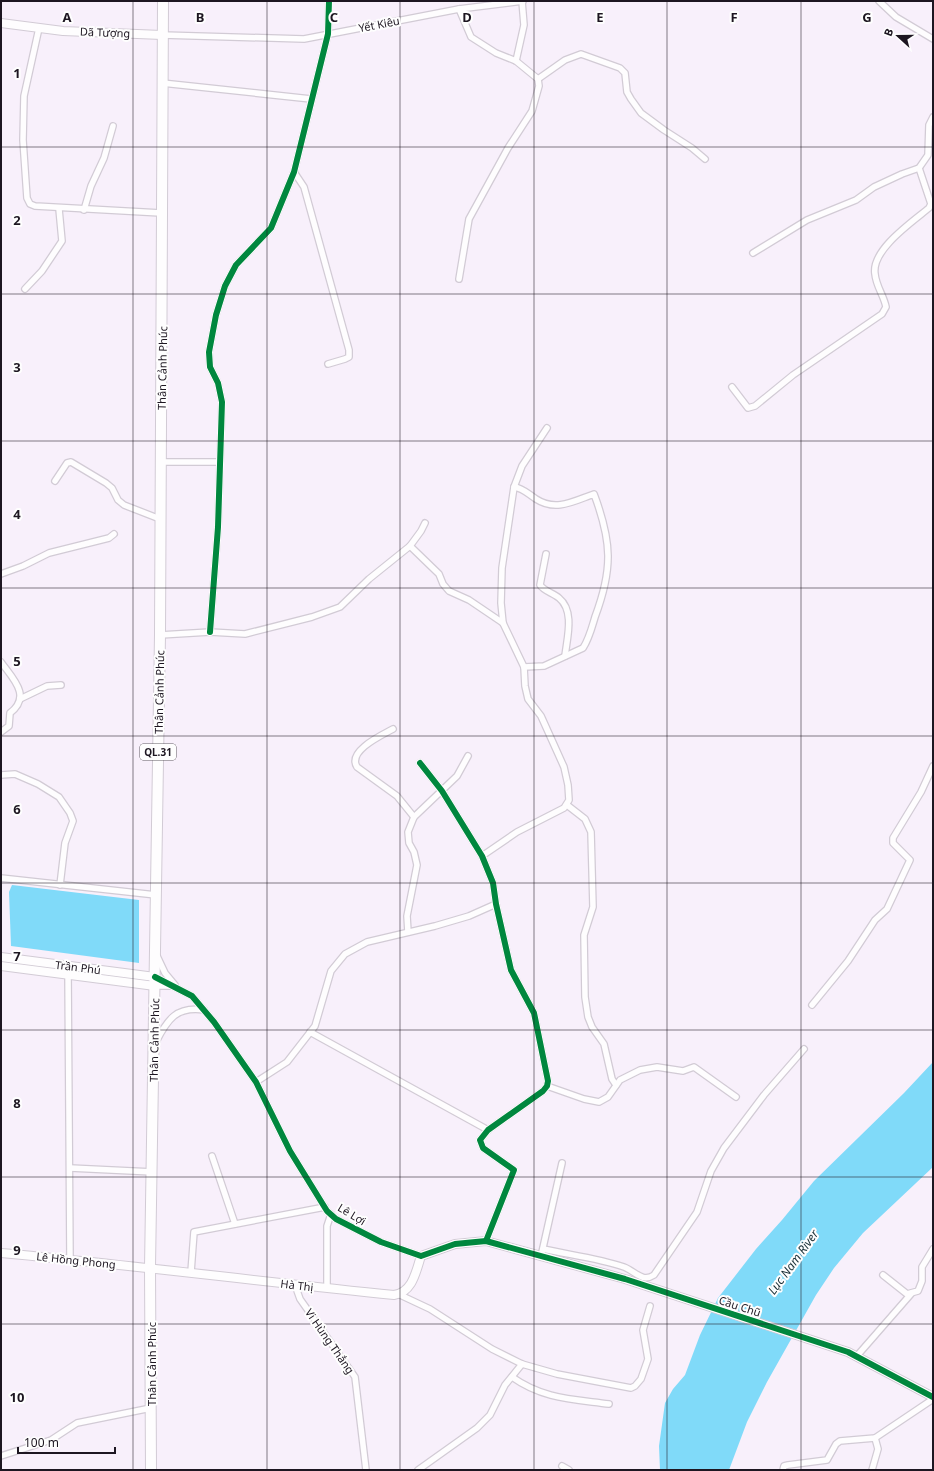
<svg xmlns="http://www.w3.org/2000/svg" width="934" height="1471" font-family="'Noto Sans',sans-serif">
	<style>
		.water { fill: #80daf9 }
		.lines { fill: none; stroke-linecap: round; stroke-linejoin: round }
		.street-casing { stroke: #d2cbd5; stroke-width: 8 }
		.secondary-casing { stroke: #d2cbd5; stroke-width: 10 }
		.highway-casing { stroke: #d2cbd5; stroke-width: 12 }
		.street { stroke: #fefdfe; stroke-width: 5.5 }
		.secondary { stroke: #fefdfe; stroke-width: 8 }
		.highway { stroke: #fefdfe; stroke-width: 10 }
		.cycleway-casing { stroke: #fefefe; stroke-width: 8 }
		.cycleway { stroke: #00873e; stroke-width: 6 }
		.grid { fill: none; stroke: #1d1621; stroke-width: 1; stroke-opacity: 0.55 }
		.labels { text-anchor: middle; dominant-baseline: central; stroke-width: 4; stroke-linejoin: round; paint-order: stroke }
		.shield { fill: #fefefe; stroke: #605c63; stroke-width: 1 }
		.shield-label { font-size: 10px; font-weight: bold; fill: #1d1621 }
		.street-label { font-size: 11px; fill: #1d1621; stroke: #fefefe }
		.water-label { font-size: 12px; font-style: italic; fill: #182e35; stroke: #fefefe }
		.grid-label { font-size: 13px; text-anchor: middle; font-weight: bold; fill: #1d1621; stroke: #fefefe; stroke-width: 4; stroke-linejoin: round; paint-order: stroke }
	</style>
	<rect width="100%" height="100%" fill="#f8f0fb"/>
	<g class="water">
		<polygon points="12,885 139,900 139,963 11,946 9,892"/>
		<polygon points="933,1062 933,1167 863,1233 834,1268 816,1295 767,1382 747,1422 729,1470 660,1470 659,1446 665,1403 673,1389 685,1375 700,1335 718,1298 756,1249 782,1220 814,1181 904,1093"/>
	</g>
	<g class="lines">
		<defs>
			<g id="street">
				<polyline points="879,1 896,17 933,39"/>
				<polyline points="39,28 24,96 23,140 27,198 30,204 35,206 161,213"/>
				<polyline points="162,35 304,39 459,9 523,1"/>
				<polyline points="516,61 524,25 522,1"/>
				<polyline points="538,79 565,60 581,54 620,68 625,73 627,92 631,99 641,113 664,130 692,148 705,159"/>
				<polyline points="162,83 311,99"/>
				<polyline points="294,172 304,187 349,350 349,357 345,359 328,364"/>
				<polyline points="84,210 91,186 104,158 113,126"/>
				<polyline points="753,253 807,220 856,200 874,187 902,174 919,168 928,155 929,125 933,117"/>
				<polyline points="459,279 469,219 508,148 532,111 539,86 538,79 516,61 496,53 471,37 459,9"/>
				<polyline points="25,289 42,271 62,241 59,209"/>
				<path d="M732,387L748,408L755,406L793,375L882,314L886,307C884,296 876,286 875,274C871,250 912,222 929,208L931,204L919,168"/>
				<polyline points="161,462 220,462"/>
				<polyline points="55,481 67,463 71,462 106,483 112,488 118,500 124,505 160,519"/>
				<path d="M514,487C523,488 528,494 536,499C556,512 574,501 594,494C612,542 613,569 595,617C592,627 589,639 583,648L544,666L524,667"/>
				<polyline points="410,546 439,574 443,584 449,591 469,600 503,623"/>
				<path d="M546,554L540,585C544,591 553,593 559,598C575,611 567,638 565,656"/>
				<polyline points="1,574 23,566 49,553 109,538 114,534"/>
				<polyline points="210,632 218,527 222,402 218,383 210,367 209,352 216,315 225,286 236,265 271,228 294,172 328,34 329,1"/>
				<polyline points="160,635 210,632 245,634 312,617 340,607 369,579 410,546 421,531 425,523"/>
				<path d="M1,662C13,679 32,696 10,713L9,726L1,732"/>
				<polyline points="20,699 47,686 61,685"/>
				<path d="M393,729C382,735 347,751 357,767L397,796L414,817"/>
				<polyline points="420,763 442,791 482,856 493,883 496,904 511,970 534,1013 548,1081 547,1086 543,1091 488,1130 480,1140 483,1148 514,1170 486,1241"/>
				<polyline points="1,775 15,774 38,784 59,797 70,813 73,821 65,843 60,885"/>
				<polyline points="567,805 585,819 591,832 593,907 584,935 585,997 588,1017 592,1027 604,1044 612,1079 616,1085"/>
				<polyline points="482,856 517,832 564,808 569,800 568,785 564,767 541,716 528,699 525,686 524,667 503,623 501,603 502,568 514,487 522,466 547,428"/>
				<polyline points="1,878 156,895"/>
				<polyline points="408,932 407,916 417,865 414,852 409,843 408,832 414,817 457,776 468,756"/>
				<polyline points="157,956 165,973 175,985"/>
				<polyline points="68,971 70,1259"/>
				<polyline points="155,977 192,996 214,1022 256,1082 290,1151 327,1211 336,1219 381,1242 421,1256"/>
				<polyline points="155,986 174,986"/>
				<polyline points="812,1005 848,961 875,920 887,909 910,860 893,843 893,838 921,792 933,766"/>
				<polyline points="310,1032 488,1130"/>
				<path d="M156,1042C167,1020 176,1006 204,1010"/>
				<polyline points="256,1082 287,1062 315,1026 331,971 345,954 367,942 435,926 469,916 496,904"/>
				<polyline points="547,1086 584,1099 599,1102 608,1097 620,1080 640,1070 657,1067 683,1071 694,1067 736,1097"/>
				<polyline points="212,1156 235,1224"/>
				<polyline points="70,1168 153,1172"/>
				<path d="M543,1249C570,1255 598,1258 624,1267C635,1271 642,1283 654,1275L697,1212L711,1171L724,1148L764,1095L804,1049"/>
				<polyline points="542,1252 562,1163"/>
				<polyline points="191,1272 194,1232 325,1207"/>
				<polyline points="883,1275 907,1294 918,1291 922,1281 922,1267 933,1249"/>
				<polyline points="295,1285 300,1299 355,1377 366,1470"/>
				<polyline points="327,1288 327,1226 331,1214"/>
				<polyline points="398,1294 430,1309 492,1349 522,1364 557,1374 631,1388 635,1386 641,1379 648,1359 643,1330 650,1306"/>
				<polyline points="856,1357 911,1294"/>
				<path d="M512,1377C543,1399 572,1399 609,1404"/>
				<polyline points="1,1456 51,1440 77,1423 151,1408"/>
				<polyline points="562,1466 569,1470"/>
				<polyline points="418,1470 477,1428 490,1415 505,1385 522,1364"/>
				<polyline points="783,1470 784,1466 788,1465 827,1460 836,1444 840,1441 875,1438 933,1399"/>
				<polyline points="872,1470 878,1449 875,1438"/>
			</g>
			<g id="secondary">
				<polyline points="1,23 63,31 162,35"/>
				<polyline points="1,957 155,977"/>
				<polyline points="1,966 155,986"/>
				<path d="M1,1253C132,1265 263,1282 394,1295C413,1292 416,1271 421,1256L455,1244L486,1241L625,1279L848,1352L933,1397"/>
			</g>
			<polyline id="highway" points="151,1470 150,1267 160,635 163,1"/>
		</defs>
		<use href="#street" class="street-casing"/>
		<use href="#secondary" class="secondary-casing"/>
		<use href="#highway" class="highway-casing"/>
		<use href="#street" class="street"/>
		<use href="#secondary" class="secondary"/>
		<use href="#highway" class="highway"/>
		<defs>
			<g id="cycleway">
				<polyline points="210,632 218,527 222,402 218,383 210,367 209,352 216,315 225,286 236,265 271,228 294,172 328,34 329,1"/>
				<polyline points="420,763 442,791 482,856 493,883 496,904 511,970 534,1013 548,1081 547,1086 543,1091 488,1130 480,1140 483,1148 514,1170 486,1241"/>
				<polyline points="155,977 192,996 214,1022 256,1082 290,1151 327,1211 336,1219 381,1242 421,1256 455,1244 486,1241 625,1279 848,1352 933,1397"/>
			</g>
		</defs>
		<use href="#cycleway" class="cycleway-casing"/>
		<use href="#cycleway" class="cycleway"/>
	</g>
	<path class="grid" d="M133,1V1470M267,1V1470M400,1V1470M534,1V1470M667,1V1470M801,1V1470M1,147H933M1,294H933M1,441H933M1,588H933M1,736H933M1,883H933M1,1030H933M1,1177H933M1,1324H933"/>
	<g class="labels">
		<rect class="shield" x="140" y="744" width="36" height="16" rx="3"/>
		<g class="shield-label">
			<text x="158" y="752">QL.31</text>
		</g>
		<g class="street-label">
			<text transform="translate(379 24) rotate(-11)">Yết Kiêu</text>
			<text transform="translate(105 32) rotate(2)">Dã Tượng</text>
			<text transform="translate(162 368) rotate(-89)">Thân Cảnh Phúc</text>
			<text transform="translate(159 692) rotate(-89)">Thân Cảnh Phúc</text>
			<text transform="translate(78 967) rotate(7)">Trần Phú</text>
			<text transform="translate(154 1040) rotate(-89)">Thân Cảnh Phúc</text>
			<text transform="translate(352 1214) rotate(31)">Lê Lợi</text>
			<text transform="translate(76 1260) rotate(6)">Lê Hồng Phong</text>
			<text transform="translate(297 1285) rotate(7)">Hà Thị</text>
			<text transform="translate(740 1306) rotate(18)">Cầu Chũ</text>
			<text transform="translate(330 1341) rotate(55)">Vi Hùng Thắng</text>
			<text transform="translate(151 1364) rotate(-90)">Thân Cảnh Phúc</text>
		</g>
		<g class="water-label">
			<text transform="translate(793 1262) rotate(-54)">Lục Nam River</text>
		</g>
	</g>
	<g class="grid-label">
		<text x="67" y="22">A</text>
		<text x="200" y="22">B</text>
		<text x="334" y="22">C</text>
		<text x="467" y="22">D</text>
		<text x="600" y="22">E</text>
		<text x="734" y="22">F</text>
		<text x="867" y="22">G</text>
		<text x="17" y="78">1</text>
		<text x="17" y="225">2</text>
		<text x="17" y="372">3</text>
		<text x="17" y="519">4</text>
		<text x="17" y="666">5</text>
		<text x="17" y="814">6</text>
		<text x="17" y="961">7</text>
		<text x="17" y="1108">8</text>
		<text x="17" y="1255">9</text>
		<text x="17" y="1402">10</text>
	</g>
	<rect width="934" height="1471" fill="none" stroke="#1d1621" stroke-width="4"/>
	<g transform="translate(898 36) rotate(291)" stroke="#fefefe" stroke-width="3" paint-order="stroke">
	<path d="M0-3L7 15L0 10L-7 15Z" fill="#1d1621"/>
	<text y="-6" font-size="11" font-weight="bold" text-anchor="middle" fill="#1d1621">B</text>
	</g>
	<path d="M18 1447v6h97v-6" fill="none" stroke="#1d1621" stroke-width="2"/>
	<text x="24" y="1447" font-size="12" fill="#1d1621" stroke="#fefefe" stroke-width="3" paint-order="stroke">100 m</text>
</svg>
